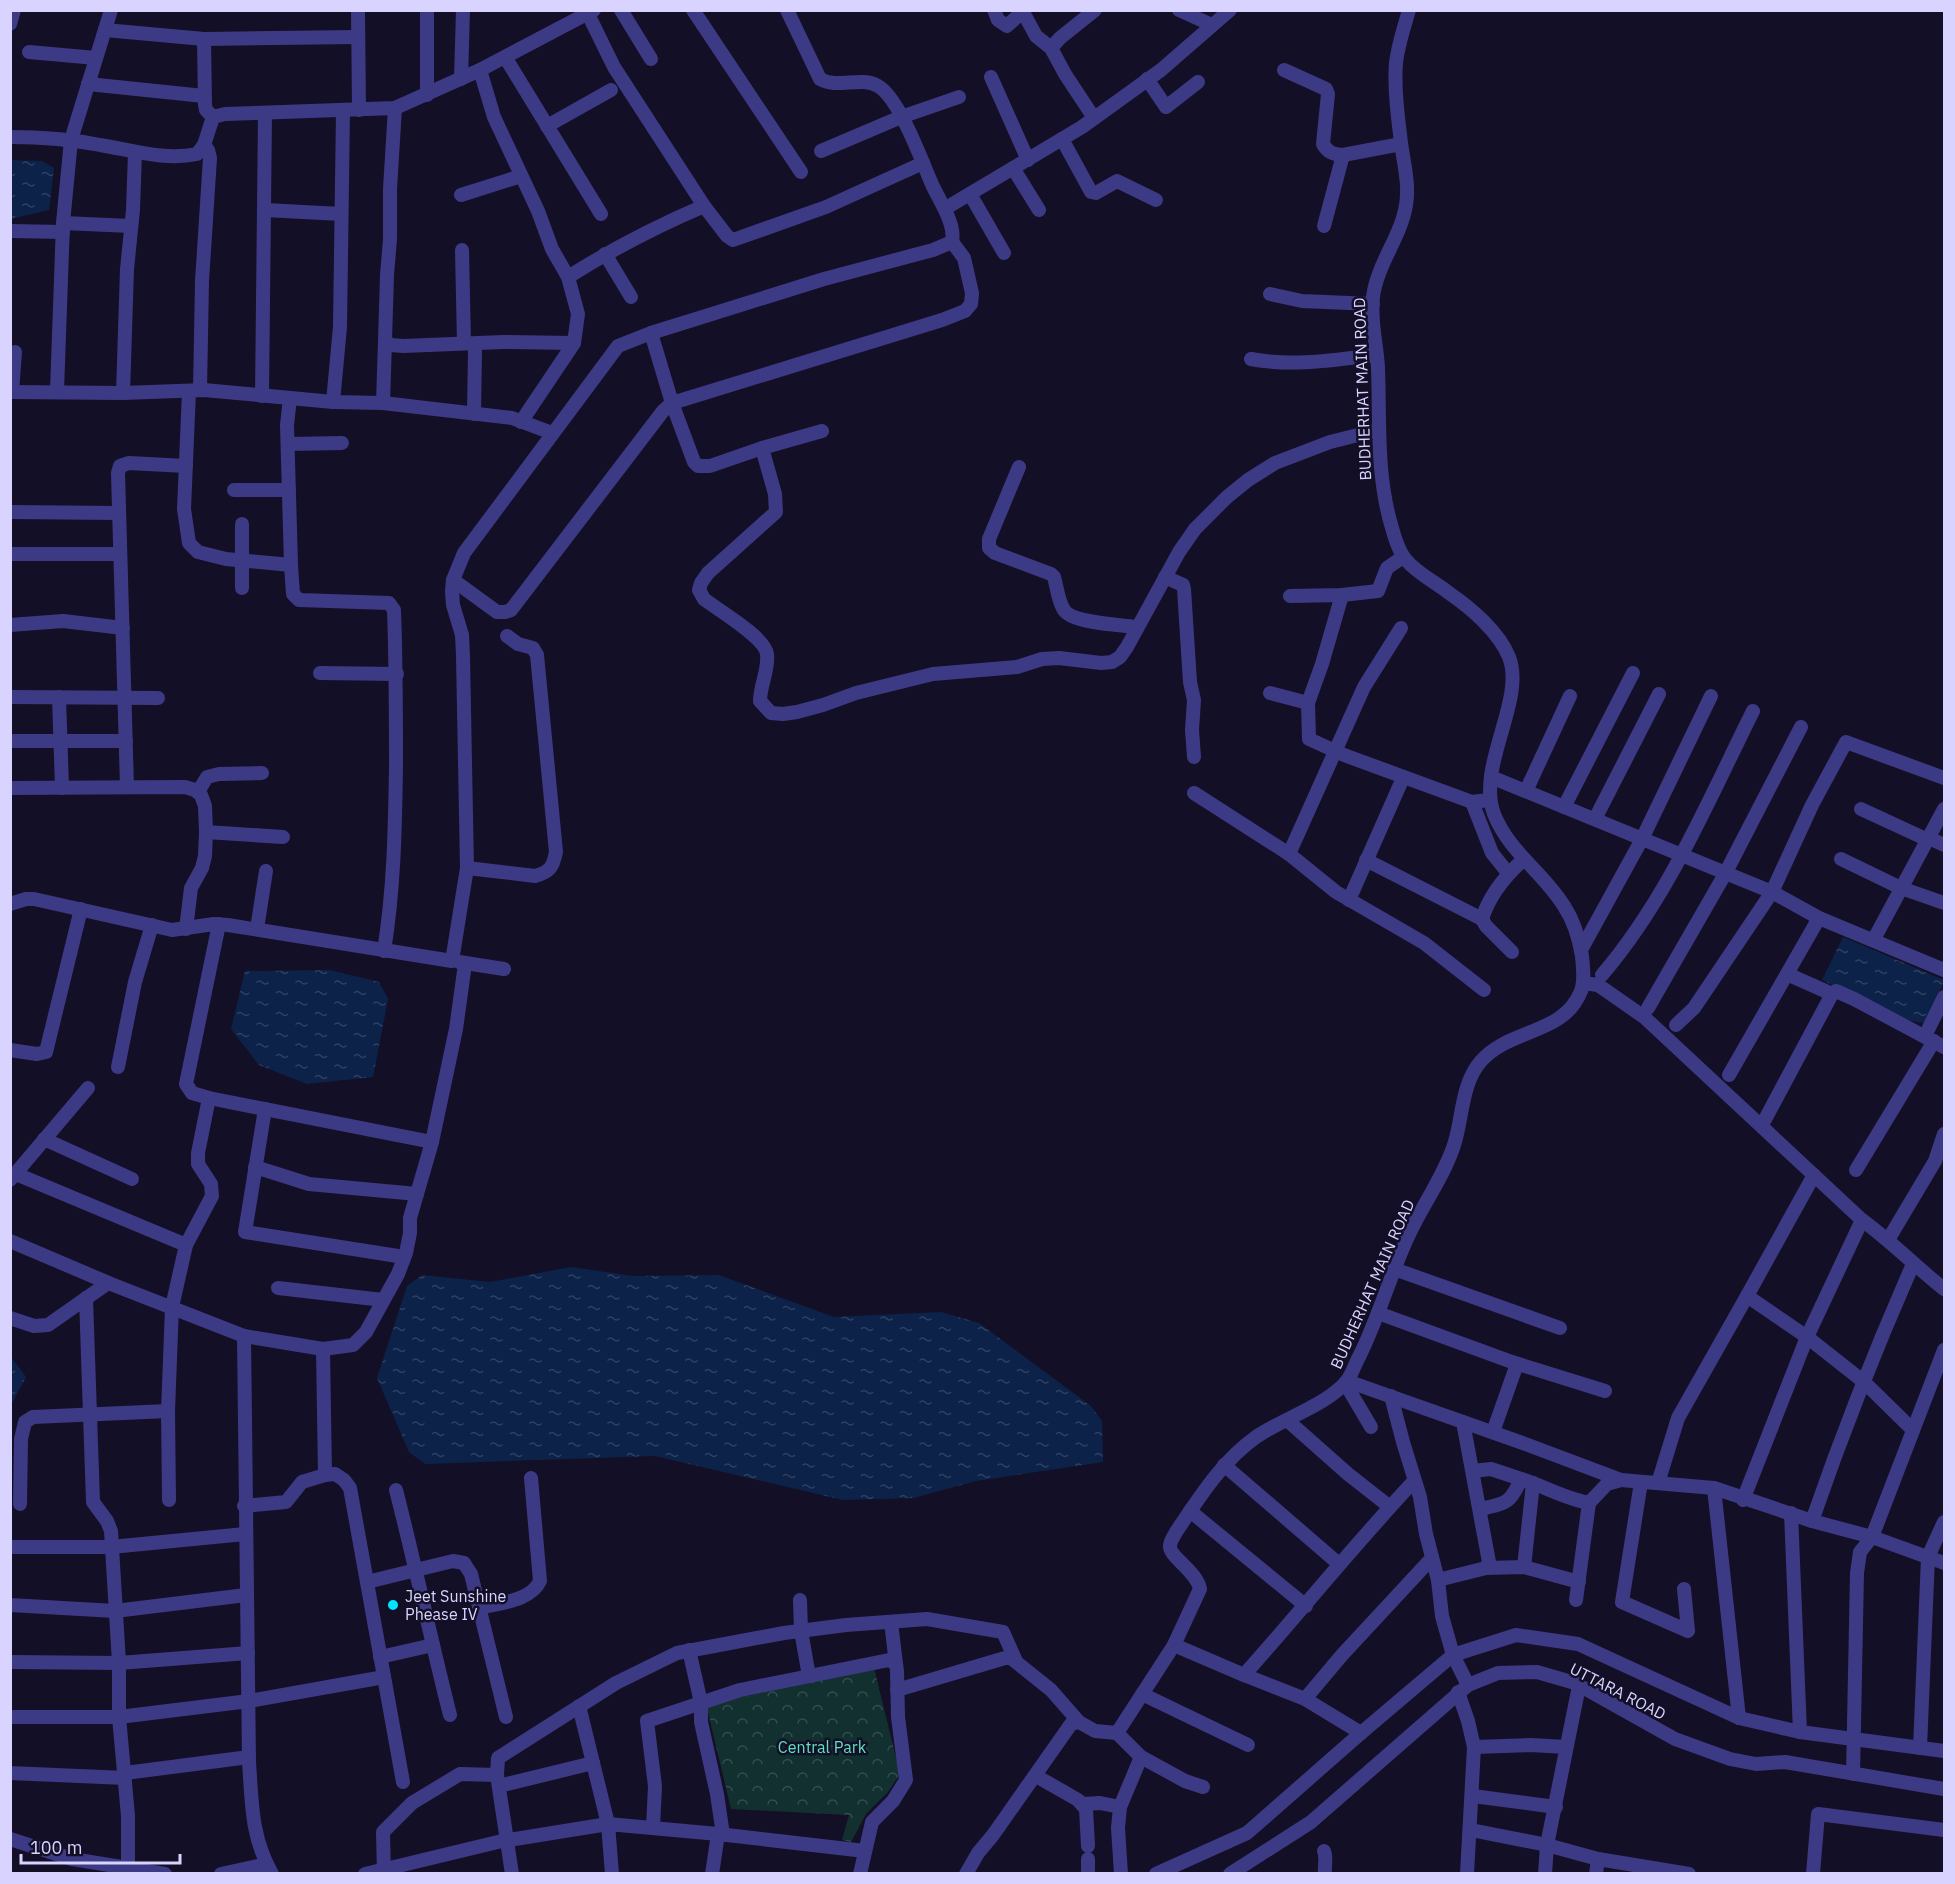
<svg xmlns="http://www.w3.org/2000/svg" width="1955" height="1884" font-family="'IBM Plex Sans',sans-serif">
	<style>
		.forest { fill: url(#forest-crowns) }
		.water { fill: url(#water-ripples) }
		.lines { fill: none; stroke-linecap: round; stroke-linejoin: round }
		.minor { stroke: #3d3a85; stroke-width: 14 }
		.poi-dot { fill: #00e5ff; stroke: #130f26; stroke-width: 2 }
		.labels { text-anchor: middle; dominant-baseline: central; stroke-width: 5; stroke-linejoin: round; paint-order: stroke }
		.street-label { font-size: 16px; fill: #d9d4ff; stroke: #130f26 }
		.poi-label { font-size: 16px; fill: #d9d4ff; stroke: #130f26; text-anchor: start }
		.park-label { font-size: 16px; fill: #5fe0c0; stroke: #130f26 }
	</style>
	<defs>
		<pattern id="forest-crowns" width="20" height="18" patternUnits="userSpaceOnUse" patternTransform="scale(1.5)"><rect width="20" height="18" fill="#12302f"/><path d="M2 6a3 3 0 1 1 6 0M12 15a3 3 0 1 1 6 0" fill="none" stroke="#344d4e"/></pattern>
		<pattern id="water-ripples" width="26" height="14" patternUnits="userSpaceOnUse" patternTransform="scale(1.5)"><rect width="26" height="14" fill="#0c2248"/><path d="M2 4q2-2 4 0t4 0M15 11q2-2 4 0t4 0" fill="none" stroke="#2f4163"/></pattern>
	</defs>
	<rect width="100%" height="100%" fill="#130f26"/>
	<polygon class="forest" points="874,1668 900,1774 888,1792 866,1814 851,1842 842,1840 849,1815 731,1809 706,1704"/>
	<g class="water">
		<polygon points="11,160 42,161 54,168 49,210 11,219"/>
		<polygon points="1843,937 1944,980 1927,1024 1895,1018 1822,980"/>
		<polygon points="330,970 379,982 388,999 373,1077 307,1084 259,1065 231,1029 245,971"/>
		<polygon points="571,1267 633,1276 719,1275 834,1317 941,1312 979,1323 1091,1406 1102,1421 1103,1462 976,1481 913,1498 843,1500 655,1456 425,1464 409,1452 377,1378 407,1286 422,1275 490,1282"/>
		<polygon points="11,1357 26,1377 11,1405"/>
	</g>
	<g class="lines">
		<g class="minor">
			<polyline points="358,10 359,110"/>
			<polyline points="621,10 651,59"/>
			<polyline points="693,10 801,172"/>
			<polyline points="994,10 998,20 1007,26 1024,10"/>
			<polyline points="1179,10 1212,25"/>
			<polyline points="1023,12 1036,36 1051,48 1065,74 1094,118"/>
			<polyline points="588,14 614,67 704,206 727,236 733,240 826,207 923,163"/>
			<polyline points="10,24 14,10"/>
			<polyline points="105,30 204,39 357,37"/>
			<polyline points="204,39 205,105 206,110 213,117"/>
			<polyline points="1051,48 1060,38 1095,10"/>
			<polyline points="29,52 96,58"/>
			<polyline points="505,57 601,214"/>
			<polyline points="480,70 494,117 538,211 552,249 568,277"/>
			<path d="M1284,70L1326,89L1328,94L1323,144C1328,153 1333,154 1343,155L1401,144"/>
			<polyline points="991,77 1028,160"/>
			<polyline points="461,79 463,10"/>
			<polyline points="1147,79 1166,107 1198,82"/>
			<polyline points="88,84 204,96"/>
			<polyline points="427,95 427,10"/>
			<polyline points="395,108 390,189 390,239 387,275 385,341 391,345 403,346 503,342 574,343"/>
			<polyline points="547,126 611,90"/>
			<path d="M10,137C41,137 70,139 100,145C132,150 165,161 197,154L204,145L213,117L225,114L395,108L480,70L594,10"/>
			<polyline points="1062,139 1091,192 1096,193 1117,181 1156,200"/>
			<polyline points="821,151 901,117 959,97"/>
			<polyline points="1013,168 1039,210"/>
			<polyline points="970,194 1004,253"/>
			<polyline points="461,195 521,176"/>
			<polyline points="946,208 1082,127 1161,70 1230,10"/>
			<polyline points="265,210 341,214"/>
			<polyline points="63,223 131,226"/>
			<polyline points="1324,226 1343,155"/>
			<polyline points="10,231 63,232"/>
			<polyline points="462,250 464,343"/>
			<polyline points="605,254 631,297"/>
			<polyline points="1270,294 1302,301 1373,304"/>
			<polyline points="651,333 672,403 694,462 698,466 710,466 762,448 822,431"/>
			<path d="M1251,359C1293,367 1334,360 1376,355"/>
			<polyline points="200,390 202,281 210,158 208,150 204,145"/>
			<polyline points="57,391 63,223 71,140 111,10"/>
			<polyline points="189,391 184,509 189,543 198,552 226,559 291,565"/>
			<polyline points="10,392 123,393 204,390 333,402 383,403 512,418 552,433"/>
			<polyline points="12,392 15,352"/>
			<polyline points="123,393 127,269 133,210 135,152"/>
			<polyline points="262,396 265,113"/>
			<path d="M290,398L287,425L291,565L293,594L299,600L389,603L394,610C396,663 396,715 396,767C395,830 394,889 384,951"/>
			<polyline points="333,402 340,327 343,110"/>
			<polyline points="383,403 385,341"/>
			<polyline points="474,414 475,350"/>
			<path d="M521,422L574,343L578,314L568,277C611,250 657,226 704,206"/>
			<polyline points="288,444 342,443"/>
			<path d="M762,448L775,494L776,512L708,573L701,583L699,590L704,599C718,610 765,637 767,654C769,670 760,685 760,701L771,713L783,714L797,712L823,705L856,693L933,674L1017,667L1042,659L1059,658L1101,663L1112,662L1120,657L1127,647L1179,552L1195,529L1227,497L1248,480L1275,463L1330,442L1378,430"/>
			<path d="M1019,467L989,539V548L995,553L1051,574L1054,577C1057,587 1058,601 1064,610C1072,623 1121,625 1137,627"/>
			<polyline points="234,490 289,490"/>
			<polyline points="10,512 117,513"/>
			<polyline points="242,524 242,588"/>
			<polyline points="10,554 119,554"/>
			<polyline points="1165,577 1183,585 1184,589 1190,682 1194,700 1192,730 1194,757"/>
			<polyline points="453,580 497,612 505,612 511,610 663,411 672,403 942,320 965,311 971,304 972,293 964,258 952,242"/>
			<polyline points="1290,596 1342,595 1378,591 1387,568 1403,557"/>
			<polyline points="10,625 63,621 123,628"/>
			<polyline points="320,673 397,674"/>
			<polyline points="1270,693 1308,703 1309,739 1344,755 1472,802 1489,800"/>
			<polyline points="10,697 158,698"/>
			<polyline points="59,697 62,788"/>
			<polyline points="1308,703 1322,664 1342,595"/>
			<polyline points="10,741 126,741"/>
			<polyline points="1491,777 1772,892 1819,918 1944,970"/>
			<polyline points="127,787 118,473 120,466 129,463 186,466"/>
			<polyline points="10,788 185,787 195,790 201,795 205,806 206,832 205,856 202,868 191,888 186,929"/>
			<polyline points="1526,791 1570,696"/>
			<polyline points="198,792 207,777 219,774 262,773"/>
			<polyline points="1194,793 1289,854 1336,892 1424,943 1484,990"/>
			<polyline points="1472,802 1492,853 1508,873"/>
			<polyline points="1564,807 1633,673"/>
			<polyline points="1861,809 1928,840"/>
			<polyline points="1595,819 1659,694"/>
			<polyline points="206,832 283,837"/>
			<polyline points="1929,838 1944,845"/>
			<polyline points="1289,854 1364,687 1401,628"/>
			<polyline points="1841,859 1901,888 1944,903"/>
			<polyline points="1366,860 1482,919"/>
			<path d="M467,868L535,876C550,872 553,867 556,852L537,655L533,648L518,644L507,636"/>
			<polyline points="1349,900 1403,778"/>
			<path d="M10,904L26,899H34L172,930L214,924L228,925L452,961L467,868L463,656L462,635L453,605L452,591L453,580L464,553L618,346L651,333L824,279L933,250L952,242C956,223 938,199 931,182C921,159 899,98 878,86C861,76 837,89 820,79L787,10"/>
			<polyline points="219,924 186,1084 192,1093 209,1098 432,1142"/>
			<polyline points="257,929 266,871"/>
			<polyline points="1874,939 1944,809"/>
			<polyline points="1581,950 1642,839 1711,696"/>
			<path d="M1512,952L1486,926L1482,919C1489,896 1506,875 1524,859"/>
			<polyline points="459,962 504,969"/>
			<polyline points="1787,974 1832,994"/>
			<path d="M1602,975C1668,898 1708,801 1753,711"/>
			<path d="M1583,983L1598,985L1644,1017L1862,1220C1891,1241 1916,1267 1944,1289"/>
			<polyline points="1648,1008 1725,874 1801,727"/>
			<polyline points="1676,1025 1694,1008 1772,892 1812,805 1846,742 1944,778"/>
			<polyline points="1925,1036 1944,997"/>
			<polyline points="10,1050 37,1054 46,1052 81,909"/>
			<polyline points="118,1067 135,982 152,925"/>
			<polyline points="1729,1075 1819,918"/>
			<polyline points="265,1109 245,1232 404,1257"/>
			<polyline points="1762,1125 1832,994 1836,991 1854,999 1944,1047"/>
			<polyline points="44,1139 132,1179"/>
			<polyline points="255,1167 309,1184 417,1194"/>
			<polyline points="1856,1170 1934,1041"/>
			<polyline points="16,1174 186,1245"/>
			<polyline points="1814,1175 1747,1296 1807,1337 1862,1220"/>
			<polyline points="10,1180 88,1088"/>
			<polyline points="1888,1240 1935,1161 1944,1134"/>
			<path d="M10,1241L111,1284L244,1336L249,1762C252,1803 251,1837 272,1874"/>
			<polyline points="1394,1269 1560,1328"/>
			<polyline points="278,1288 383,1300"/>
			<polyline points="86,1298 93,1502 107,1521 111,1531 119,1663 119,1717 128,1816 128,1867"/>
			<polyline points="1378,1313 1512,1362 1605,1391"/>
			<polyline points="10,1318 34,1326 48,1325 108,1283"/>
			<polyline points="244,1336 323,1349 325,1475"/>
			<polyline points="323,1349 353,1345 366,1332 398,1274 406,1253 410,1233 410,1218 432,1142 456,1029 465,964"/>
			<polyline points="1347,1381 1528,1445 1621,1480 1714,1488 1812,1521 1872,1537 1944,1563"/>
			<polyline points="1345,1383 1371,1427"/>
			<polyline points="1391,1396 1403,1442 1420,1497 1426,1534 1438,1580 1442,1616 1453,1655 1468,1685"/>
			<polyline points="1287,1420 1348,1474 1390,1507"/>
			<polyline points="1493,1432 1517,1364"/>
			<polyline points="1224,1465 1339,1564"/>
			<path d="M1473,1471L1491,1469L1521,1479C1510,1504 1506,1503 1481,1509"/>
			<path d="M1521,1479C1544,1486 1565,1499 1589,1503L1607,1484L1621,1480"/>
			<polyline points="1641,1482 1622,1602 1688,1631 1684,1589"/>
			<polyline points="1658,1483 1678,1418 1747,1296"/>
			<polyline points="1714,1488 1739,1718"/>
			<path d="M396,1490C415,1564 431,1640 450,1715"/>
			<polyline points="169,1500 168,1411 172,1307 186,1245 212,1196 211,1184 198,1164 198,1153 209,1098"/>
			<polyline points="1743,1500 1807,1337 1864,1382 1913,1430"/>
			<polyline points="20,1504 21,1439 25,1422 33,1417 168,1411"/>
			<polyline points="244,1506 286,1502 302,1482 325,1475 335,1474 344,1480 350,1488 403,1782"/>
			<polyline points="1190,1511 1306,1606"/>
			<polyline points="1791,1513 1800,1732"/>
			<path d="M1812,1521C1842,1434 1876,1348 1913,1264"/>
			<polyline points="10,1547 111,1547 245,1534"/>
			<polyline points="1524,1567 1533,1483"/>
			<polyline points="1486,1568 1524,1567 1579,1582"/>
			<polyline points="1438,1580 1486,1568 1489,1562 1463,1422"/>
			<polyline points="367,1582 453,1561 464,1563 471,1574 506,1717"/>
			<polyline points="800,1600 801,1631 809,1676"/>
			<polyline points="1576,1600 1589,1503"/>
			<polyline points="10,1605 115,1611 246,1595"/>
			<path d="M480,1608C499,1603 531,1601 540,1581L531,1478"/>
			<polyline points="891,1622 896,1664"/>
			<path d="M1174,1645L1244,1675C1301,1611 1355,1544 1414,1481"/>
			<polyline points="380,1657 433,1645"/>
			<polyline points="10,1662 119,1663 248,1653"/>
			<polyline points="1244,1675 1305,1699 1361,1733"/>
			<polyline points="897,1690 1005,1658 1011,1658 1051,1690 1079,1722"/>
			<polyline points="1458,1692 1468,1721 1474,1747 1467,1874"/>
			<polyline points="1142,1694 1248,1745"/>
			<polyline points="1305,1699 1342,1655 1432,1558"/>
			<polyline points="579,1706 608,1824 612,1874"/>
			<polyline points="10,1717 119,1717 249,1701 384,1677"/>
			<polyline points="1117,1733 1141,1757 1185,1781 1203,1787"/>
			<polyline points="1474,1747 1531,1745 1566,1747"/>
			<polyline points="1920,1748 1928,1557 1944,1522"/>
			<polyline points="10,1773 125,1778"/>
			<polyline points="125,1773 249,1757"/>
			<polyline points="1853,1774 1857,1573 1860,1552 1872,1537 1944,1350"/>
			<polyline points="1036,1776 1078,1800 1086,1809 1088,1846"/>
			<polyline points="499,1786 593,1763"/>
			<polyline points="1473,1796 1556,1807"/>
			<polyline points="1082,1804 1100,1803 1120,1807"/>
			<polyline points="653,1828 655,1786 647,1721 701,1703 689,1650"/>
			<polyline points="1471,1830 1547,1845 1598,1859 1689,1874"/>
			<polyline points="723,1835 717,1794 701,1722 701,1703 740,1690 889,1660 896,1664 897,1671 898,1717 906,1780 893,1801 872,1822 860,1874"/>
			<polyline points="10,1839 72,1859 165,1874"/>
			<path d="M1324,1851C1327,1859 1324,1865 1325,1874"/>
			<polyline points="1088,1859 1088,1874"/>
			<polyline points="221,1874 267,1864"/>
			<polyline points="365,1874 502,1841 608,1824 718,1834 865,1851"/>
			<polyline points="384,1874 383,1832 412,1803 460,1774 497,1775"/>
			<polyline points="512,1874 497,1775 498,1758 616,1683 677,1653 784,1633 846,1625 927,1619 1003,1632 1016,1661"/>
			<polyline points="712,1874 718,1834"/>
			<path d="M966,1874L978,1853L993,1835L1071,1724L1079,1722L1095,1731L1117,1733L1174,1645L1200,1589C1197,1571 1169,1557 1170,1546C1170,1541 1174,1536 1176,1532C1199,1498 1222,1461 1256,1437C1282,1419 1327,1405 1347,1381C1352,1374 1355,1364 1359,1357C1378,1319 1389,1279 1406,1241C1420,1208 1443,1179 1454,1145C1463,1117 1461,1084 1481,1061C1510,1028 1564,1035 1581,991C1585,981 1583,967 1582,956C1579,938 1574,921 1564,906C1543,872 1509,852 1494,814C1476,766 1526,700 1509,657C1499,632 1471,608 1449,593C1435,582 1418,574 1406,560C1399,552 1395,539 1392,528C1376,475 1380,422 1378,368C1377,345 1370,321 1373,297C1377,264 1401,237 1406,205C1410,182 1402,157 1400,134C1397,111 1394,85 1396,63C1398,45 1404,28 1409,10"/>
			<polyline points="1121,1874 1118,1828 1120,1807 1141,1757"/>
			<polyline points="1156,1874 1247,1833 1361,1733 1453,1655 1516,1635 1578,1644 1739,1718 1800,1732 1944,1751"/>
			<polyline points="1230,1874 1311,1822 1468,1685 1498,1673 1537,1672 1575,1683 1675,1739 1730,1759 1756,1764 1785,1762 1944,1789"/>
			<polyline points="1545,1874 1547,1845 1579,1686"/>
			<polyline points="1596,1874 1598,1859"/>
			<polyline points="1813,1874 1818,1814 1944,1830"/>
		</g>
	</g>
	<circle class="poi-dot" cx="393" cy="1605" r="6"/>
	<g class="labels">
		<g class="street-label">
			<text transform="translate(1362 389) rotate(-92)">BUDHERHAT MAIN ROAD</text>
			<text transform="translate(1372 1284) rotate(-66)">BUDHERHAT MAIN ROAD</text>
			<text transform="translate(1618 1691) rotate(27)">UTTARA ROAD</text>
		</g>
		<g class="poi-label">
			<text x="405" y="1596">Jeet Sunshine<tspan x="405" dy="18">Phease IV</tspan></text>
		</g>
		<g class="park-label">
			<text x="822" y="1747">Central Park</text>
		</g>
	</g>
	<rect width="1955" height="1884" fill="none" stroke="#d9d4ff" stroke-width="24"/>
	<path d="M21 1854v9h159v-9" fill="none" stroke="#d9d4ff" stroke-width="3"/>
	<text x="30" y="1854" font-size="18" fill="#d9d4ff" stroke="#130f26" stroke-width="4.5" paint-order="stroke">100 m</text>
</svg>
